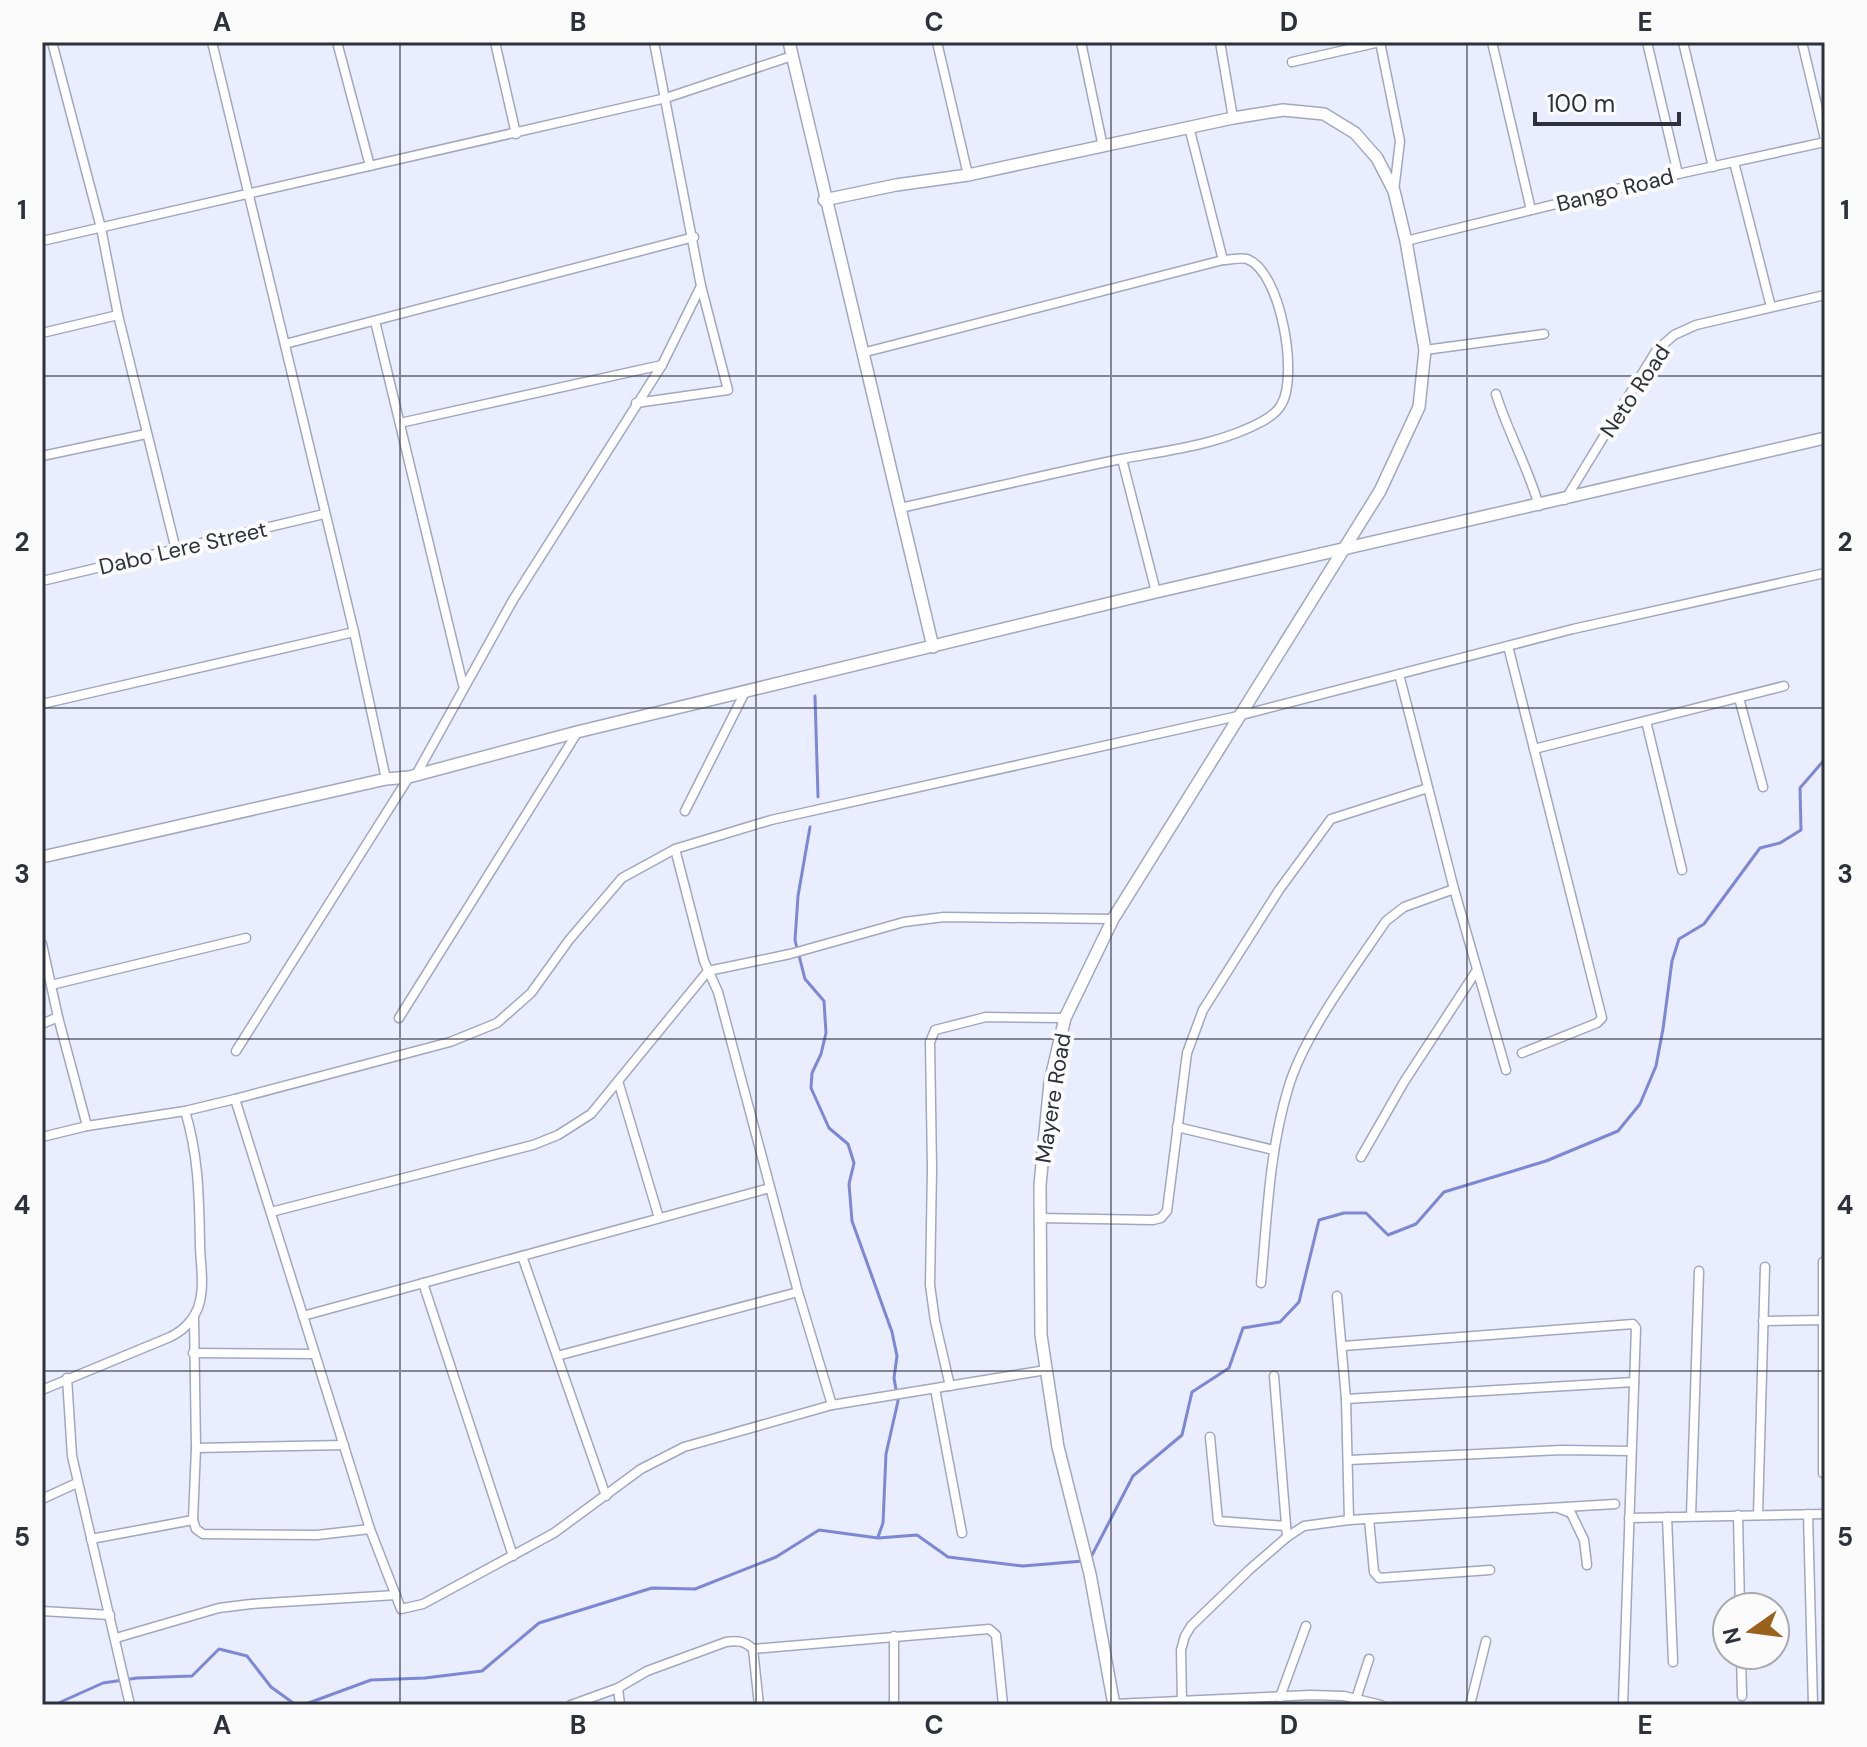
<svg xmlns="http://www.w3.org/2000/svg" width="1867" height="1747" font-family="'DM Sans',sans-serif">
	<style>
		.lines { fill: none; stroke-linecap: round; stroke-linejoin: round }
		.stream { stroke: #7c87d5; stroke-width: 3 }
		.street-casing { stroke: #a2a7c1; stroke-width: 11 }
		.secondary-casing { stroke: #a2a7c1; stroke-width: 14 }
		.street { stroke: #fff; stroke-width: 8 }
		.secondary { stroke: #fff; stroke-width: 11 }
		.grid { fill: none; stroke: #2e303a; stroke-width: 2; stroke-opacity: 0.55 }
		.labels { text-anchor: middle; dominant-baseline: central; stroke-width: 8; stroke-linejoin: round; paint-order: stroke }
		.street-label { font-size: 22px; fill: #2e303a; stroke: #fbfbfb }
		.neatline { fill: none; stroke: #2e303a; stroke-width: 3 }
		.grid-label { font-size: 26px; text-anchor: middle; font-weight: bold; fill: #2e303a }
	</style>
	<rect width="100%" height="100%" fill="#e9edfd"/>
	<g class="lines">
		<g class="stream">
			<polyline points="815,696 818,797"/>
			<polyline points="810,827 798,896 795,940 805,979 824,1001 826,1033 821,1054 812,1073 811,1088 829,1128 848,1144 854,1163 849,1184 852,1221 892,1332 897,1356 894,1378 898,1401 886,1454 883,1523 878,1537"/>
			<polyline points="1090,1559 1133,1476 1182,1435 1192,1392 1229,1368 1243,1328 1280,1322 1299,1302 1319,1220 1344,1213 1366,1213 1388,1235 1416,1224 1444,1192 1546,1161 1618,1131 1640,1104 1656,1066 1663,1029 1672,961 1679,939 1704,924 1760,848 1780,843 1801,830 1800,788 1825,759"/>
			<polyline points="54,1705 103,1683 137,1678 192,1676 219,1649 247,1656 271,1687 296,1705"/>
			<polyline points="303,1705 371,1680 425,1678 482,1671 539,1623 652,1588 695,1589 776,1557 819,1530 878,1538 917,1535 948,1557 1023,1566 1083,1561"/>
		</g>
		<defs>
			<g id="street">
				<polyline points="52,42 101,228 118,315 176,550"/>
				<polyline points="212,42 354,632 386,779"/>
				<polyline points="337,42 370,166"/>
				<polyline points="495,42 516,134"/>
				<polyline points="937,42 968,175"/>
				<polyline points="1081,42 1103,147"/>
				<polyline points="1220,42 1233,118"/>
				<polyline points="1380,42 1400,141 1394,191"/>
				<polyline points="1492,42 1531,210"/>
				<polyline points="1647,42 1678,174"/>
				<polyline points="1683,42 1713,167"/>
				<polyline points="1802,42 1825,139"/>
				<polyline points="1292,62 1380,42"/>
				<polyline points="1189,127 1223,260"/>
				<polyline points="1734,162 1771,307"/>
				<polyline points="42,241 666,98 792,56"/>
				<polyline points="1406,241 1678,174 1825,142"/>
				<polyline points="375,321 463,685"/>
				<polyline points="42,333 118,315"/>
				<polyline points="285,344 694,237"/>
				<polyline points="1425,350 1544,334"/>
				<path d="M862,353L1223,260C1230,260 1241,257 1247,259C1281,271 1299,377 1281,405C1278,411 1268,418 1263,421C1219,445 1169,450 1121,459C1048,474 974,492 900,508"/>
				<path d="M1496,394C1508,433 1528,467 1539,506"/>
				<polyline points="636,403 728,390 701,286"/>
				<polyline points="400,423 662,365"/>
				<polyline points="42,456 146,434"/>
				<polyline points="1122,459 1156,592"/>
				<polyline points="1565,500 1656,351 1674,335 1696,325 1825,295"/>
				<polyline points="42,581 324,514"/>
				<polyline points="1508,646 1602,1018 1597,1023 1522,1053"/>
				<polyline points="1399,674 1454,889 1506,1070"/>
				<polyline points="1739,698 1763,787"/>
				<polyline points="42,704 354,632"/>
				<polyline points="1646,721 1682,870"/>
				<polyline points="1534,749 1784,686"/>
				<polyline points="417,773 513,600 662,365 701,286 654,42"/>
				<polyline points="685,811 745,692"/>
				<polyline points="675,849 704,961 718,992 798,1292 832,1405"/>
				<polyline points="42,944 58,1017 87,1126"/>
				<polyline points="51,985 246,938"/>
				<polyline points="399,1018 577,733"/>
				<polyline points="42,1024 58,1017"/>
				<polyline points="236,1051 409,777"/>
				<polyline points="618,1081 659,1218"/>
				<polyline points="235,1099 370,1529 401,1609 423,1604 554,1533 641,1469 684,1447 832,1405 1046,1370"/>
				<polyline points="1177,1127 1274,1150"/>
				<polyline points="42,1137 87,1126 185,1111 235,1099 450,1042 497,1023 531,993 569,940 622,878 675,849 771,820 1238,716 1573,629 1825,573"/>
				<polyline points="1361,1157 1404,1082 1477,970"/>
				<polyline points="271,1212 533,1145 558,1135 591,1114 708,971 790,954 904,922 944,917 1113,919"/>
				<polyline points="1040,1218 1153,1220 1161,1218 1167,1211 1187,1053 1203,1010 1279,890 1331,819 1428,788"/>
				<polyline points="522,1256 606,1496"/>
				<polyline points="423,1283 513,1556"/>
				<path d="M1261,1283C1267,1219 1269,1152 1288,1089C1303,1036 1355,967 1386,921L1404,907L1454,889"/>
				<polyline points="303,1316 770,1188"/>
				<polyline points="194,1318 196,1448 193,1520 196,1529 203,1534 317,1535 370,1529"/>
				<polyline points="1763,1321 1825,1320"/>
				<polyline points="1343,1346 1633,1324 1636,1328 1623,1705"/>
				<polyline points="193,1353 315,1354"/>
				<polyline points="557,1356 798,1292"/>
				<polyline points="1274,1376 1287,1537"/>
				<polyline points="67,1378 72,1456 130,1705"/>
				<polyline points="950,1386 935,1321 930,1285 932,1169 930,1042 935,1030 986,1017 1065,1018"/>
				<polyline points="935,1389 962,1533"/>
				<path d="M42,1390L170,1337C187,1329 199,1314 201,1295C204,1279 200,1261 200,1245C199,1197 199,1157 185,1111"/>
				<polyline points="1346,1399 1634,1382"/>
				<polyline points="1210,1437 1218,1521 1286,1526"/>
				<polyline points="196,1448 344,1445"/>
				<polyline points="1349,1460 1562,1450 1631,1451"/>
				<polyline points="1823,1473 1823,1262"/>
				<polyline points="42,1499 77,1483"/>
				<polyline points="1558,1508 1571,1513 1584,1540 1587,1565"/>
				<polyline points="1808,1514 1813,1705"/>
				<polyline points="1738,1515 1740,1607"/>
				<polyline points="1758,1515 1765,1267"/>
				<polyline points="1691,1516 1699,1271"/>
				<polyline points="1667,1517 1673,1662"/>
				<polyline points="1629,1518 1825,1514"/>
				<polyline points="1369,1519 1374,1572 1379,1578 1490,1570"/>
				<polyline points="1349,1520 1615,1504"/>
				<polyline points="91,1539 193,1520"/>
				<polyline points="42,1611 110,1615"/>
				<polyline points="894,1636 894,1705"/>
				<polyline points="116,1638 219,1608 251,1604 396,1595"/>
				<polyline points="753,1649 989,1629 996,1635 1003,1705"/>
				<polyline points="1741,1655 1742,1696"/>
				<polyline points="618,1688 620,1705"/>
				<polyline points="1280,1697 1306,1626"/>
				<polyline points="1356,1699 1369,1659"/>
				<polyline points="1182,1701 1181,1650 1185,1636 1191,1626 1249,1570 1287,1537 1304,1526 1349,1520 1346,1399 1337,1296"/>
				<polyline points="1114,1704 1311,1695 1344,1696 1381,1705"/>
				<path d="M571,1705L618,1688L647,1671L726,1642C737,1640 745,1641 753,1649L759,1705"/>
				<polyline points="1470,1705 1486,1641"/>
			</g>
			<g id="secondary">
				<polyline points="789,42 933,647"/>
				<polyline points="824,200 896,185 968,175 1233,118 1283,110 1324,114 1355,133 1377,158 1394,191 1406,241 1425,350 1419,407 1380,491 1113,919 1065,1018 1050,1082 1040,1185 1041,1335 1058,1447 1090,1574 1114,1705"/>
				<polyline points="42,857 386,779 409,777 577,732 1156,592 1825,438"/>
			</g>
		</defs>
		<use href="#street" class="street-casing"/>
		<use href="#secondary" class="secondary-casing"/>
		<use href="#street" class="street"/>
		<use href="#secondary" class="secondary"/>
	</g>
	<path class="grid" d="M400,42V1705M756,42V1705M1111,42V1705M1467,42V1705M42,376H1825M42,708H1825M42,1039H1825M42,1371H1825"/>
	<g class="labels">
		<g class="street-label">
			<text transform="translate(1615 190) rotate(-14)">Bango Road</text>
			<text transform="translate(1635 391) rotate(-56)">Neto Road</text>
			<text transform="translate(183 548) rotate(-13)">Dabo Lere Street</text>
			<text transform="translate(1053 1098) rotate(-81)">Mayere Road</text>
		</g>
	</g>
	<rect width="1867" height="1747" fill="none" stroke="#fbfbfb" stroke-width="88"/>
	<g transform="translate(1751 1631) rotate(256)"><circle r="38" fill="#fbfbfb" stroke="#a9aaae" stroke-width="2"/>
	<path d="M0-6L14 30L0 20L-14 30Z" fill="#9a611d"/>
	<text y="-12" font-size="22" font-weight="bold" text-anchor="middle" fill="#2e303a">N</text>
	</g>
	<path d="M1535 112v12h144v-12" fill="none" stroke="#2e303a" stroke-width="4"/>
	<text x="1547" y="112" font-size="24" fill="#2e303a" stroke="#fbfbfb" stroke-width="6" paint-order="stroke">100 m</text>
	<rect x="44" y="44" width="1779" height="1659" class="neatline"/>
	<g class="grid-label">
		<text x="222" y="31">A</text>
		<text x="578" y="31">B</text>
		<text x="934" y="31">C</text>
		<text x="1289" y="31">D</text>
		<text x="1645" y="31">E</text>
		<text x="22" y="219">1</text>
		<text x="1845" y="219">1</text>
		<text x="22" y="551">2</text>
		<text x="1845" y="551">2</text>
		<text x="22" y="883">3</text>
		<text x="1845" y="883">3</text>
		<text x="22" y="1214">4</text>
		<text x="1845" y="1214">4</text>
		<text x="22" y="1546">5</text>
		<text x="1845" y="1546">5</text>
		<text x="222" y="1734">A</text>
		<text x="578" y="1734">B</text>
		<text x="934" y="1734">C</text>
		<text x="1289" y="1734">D</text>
		<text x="1645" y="1734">E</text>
	</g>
</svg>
